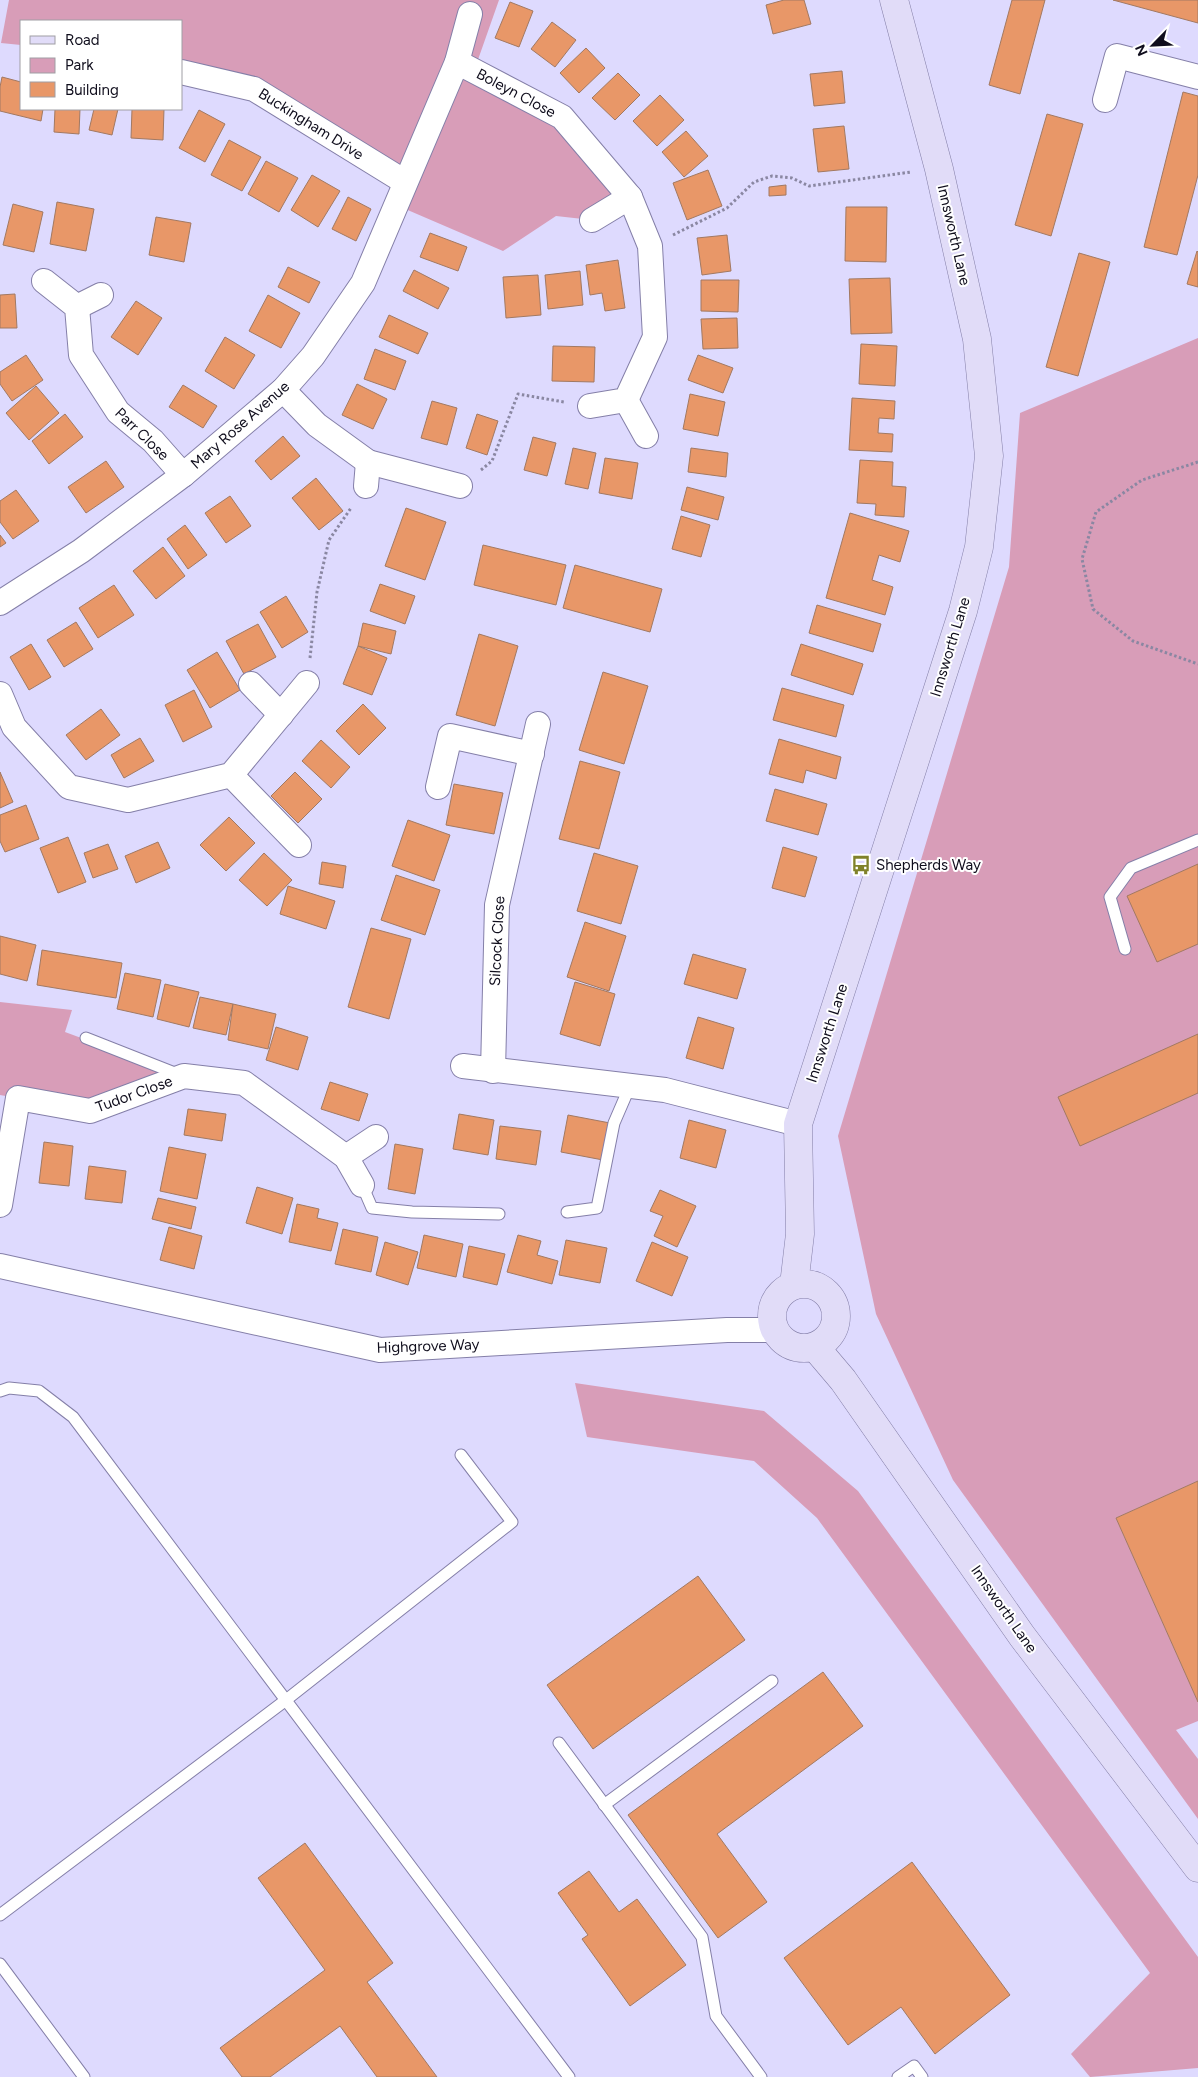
<svg xmlns="http://www.w3.org/2000/svg" width="1198" height="2077" font-family="Figtree,sans-serif">
	<style>
		.green { fill: #d89db8 }
		.building { fill: #e89768; stroke: #a27962 }
		.lines { fill: none; stroke-linecap: round; stroke-linejoin: round }
		.lane-casing { stroke: #847fa8; stroke-width: 13 }
		.street-casing { stroke: #847fa8; stroke-width: 26 }
		.secondary-casing { stroke: #847fa8; stroke-width: 29 }
		.path { stroke: #8a87a2; stroke-width: 3; stroke-dasharray: 2.5 2.5; stroke-linecap: butt }
		.lane { stroke: #fff; stroke-width: 11 }
		.street { stroke: #fff; stroke-width: 24 }
		.secondary { stroke: #e1dcf8; stroke-width: 28 }
		.labels { text-anchor: middle; dominant-baseline: central; stroke-width: 4; stroke-linejoin: round; paint-order: stroke }
		.street-label { font-size: 15px; fill: #0f0d1c; stroke: #fff }
		.poi-label { font-size: 15px; fill: #0f0d1c; stroke: #fff; text-anchor: start }
	</style>
	<rect width="100%" height="100%" fill="#dedafe"/>
	<g class="green">
		<polygon points="9,0 499,0 474,71 562,117 630,197 592,220 556,216 503,251 396,205 405,183 254,89 181,72 181,21 21,21 21,45 1,43"/>
		<polygon points="1198,338 1198,1481 1116,1518 1198,1702 1198,1721 1176,1730 1198,1759 1198,1819 953,1480 876,1314 838,1136 1009,567 1020,413"/>
		<polygon points="0,1002 72,1010 65,1032 184,1076 90,1111 0,1095"/>
		<polygon points="575,1383 764,1411 858,1491 1198,1957 1198,2068 1090,2077 1071,2054 1150,1973 817,1518 754,1461 587,1437"/>
	</g>
	<g class="building">
		<polygon points="784,0 804,0 811,24 773,34 766,5"/>
		<polygon points="1012,0 1045,0 1020,94 989,85"/>
		<polygon points="1113,0 1198,0 1198,23"/>
		<polygon points="510,2 533,11 519,47 495,38"/>
		<polygon points="552,22 576,40 555,67 531,49"/>
		<polygon points="586,48 605,68 579,93 560,73"/>
		<polygon points="842,71 845,103 814,106 810,74"/>
		<polygon points="618,73 640,95 615,120 592,98"/>
		<polygon points="2,77 21,82 21,109 43,109 41,121 0,111 0,87"/>
		<polygon points="1183,92 1198,96 1198,175 1177,255 1144,247"/>
		<polygon points="660,95 684,120 657,146 633,121"/>
		<polygon points="55,109 80,109 79,134 54,132"/>
		<polygon points="94,109 118,109 112,135 89,130"/>
		<polygon points="132,109 164,109 163,140 131,138"/>
		<polygon points="199,110 225,124 205,162 179,148"/>
		<polygon points="1047,114 1083,124 1051,236 1015,225"/>
		<polygon points="844,126 849,169 818,172 813,129"/>
		<polygon points="686,131 708,156 684,177 662,152"/>
		<polygon points="229,140 261,157 242,191 211,175"/>
		<polygon points="266,161 298,178 279,212 248,194"/>
		<polygon points="708,170 722,206 687,220 673,183"/>
		<polygon points="312,175 340,191 318,227 291,210"/>
		<polygon points="786,185 786,195 769,196 769,187"/>
		<polygon points="348,197 371,209 356,241 332,229"/>
		<polygon points="57,202 94,209 86,251 50,244"/>
		<polygon points="13,204 43,212 34,252 3,245"/>
		<polygon points="846,207 887,207 886,262 845,261"/>
		<polygon points="156,217 191,223 184,262 149,255"/>
		<polygon points="430,233 467,247 458,271 420,257"/>
		<polygon points="727,235 731,271 702,275 697,238"/>
		<polygon points="1197,251 1198,252 1198,287 1187,284"/>
		<polygon points="1079,253 1110,262 1078,376 1046,367"/>
		<polygon points="618,260 625,308 605,311 602,293 590,295 586,265"/>
		<polygon points="288,267 320,282 309,303 278,287"/>
		<polygon points="414,270 449,288 438,309 403,291"/>
		<polygon points="580,271 583,305 548,309 545,275"/>
		<polygon points="538,275 541,315 506,318 503,277"/>
		<polygon points="890,278 892,333 851,334 849,279"/>
		<polygon points="701,280 739,280 738,312 701,311"/>
		<polygon points="15,294 17,328 0,328 0,295"/>
		<polygon points="268,295 300,313 281,348 249,331"/>
		<polygon points="136,301 162,318 138,355 111,337"/>
		<polygon points="389,315 428,333 418,354 379,337"/>
		<polygon points="737,318 738,348 703,349 701,319"/>
		<polygon points="225,337 255,355 234,389 205,371"/>
		<polygon points="861,344 897,346 895,386 859,384"/>
		<polygon points="553,346 595,347 594,382 552,381"/>
		<polygon points="375,349 406,361 395,390 364,379"/>
		<polygon points="26,355 43,380 12,401 0,384 0,372"/>
		<polygon points="698,355 733,368 723,393 688,380"/>
		<polygon points="357,384 387,399 373,429 342,415"/>
		<polygon points="183,385 217,406 203,428 169,407"/>
		<polygon points="36,386 59,413 29,440 6,413"/>
		<polygon points="690,394 725,402 718,436 683,429"/>
		<polygon points="852,398 895,401 894,419 879,418 878,433 893,434 892,452 849,450"/>
		<polygon points="432,401 457,408 447,445 421,438"/>
		<polygon points="65,414 83,437 49,464 32,441"/>
		<polygon points="477,414 498,421 487,455 466,448"/>
		<polygon points="283,436 300,456 271,480 255,461"/>
		<polygon points="533,437 556,443 547,476 524,470"/>
		<polygon points="573,448 596,453 588,489 565,484"/>
		<polygon points="691,448 728,453 726,477 688,472"/>
		<polygon points="605,458 638,463 632,499 599,493"/>
		<polygon points="860,460 893,462 892,486 906,487 904,517 875,515 876,504 857,503"/>
		<polygon points="106,461 124,487 86,513 68,487"/>
		<polygon points="316,478 343,511 319,530 292,498"/>
		<polygon points="687,487 724,497 718,520 681,510"/>
		<polygon points="16,490 39,521 13,539 0,522 0,501"/>
		<polygon points="230,496 251,526 226,543 205,513"/>
		<polygon points="406,508 446,522 425,580 385,566"/>
		<polygon points="850,513 909,531 900,562 879,555 872,580 893,587 885,615 826,598"/>
		<polygon points="681,516 710,525 701,557 672,549"/>
		<polygon points="185,525 207,555 188,569 167,539"/>
		<polygon points="0,535 6,543 0,547"/>
		<polygon points="483,545 566,565 556,605 474,585"/>
		<polygon points="163,547 185,576 156,599 133,571"/>
		<polygon points="575,565 662,589 650,632 563,608"/>
		<polygon points="380,584 415,596 405,624 370,611"/>
		<polygon points="114,585 134,615 98,638 79,608"/>
		<polygon points="286,596 308,632 282,648 260,612"/>
		<polygon points="817,605 881,624 873,652 809,633"/>
		<polygon points="76,622 93,649 64,667 47,640"/>
		<polygon points="363,623 396,631 391,654 358,646"/>
		<polygon points="258,624 276,657 244,674 226,641"/>
		<polygon points="479,634 518,646 495,726 456,715"/>
		<polygon points="31,644 51,677 29,690 10,657"/>
		<polygon points="801,644 863,664 853,695 791,675"/>
		<polygon points="358,646 387,658 372,695 343,684"/>
		<polygon points="217,652 240,690 210,708 187,670"/>
		<polygon points="603,672 648,686 624,764 579,750"/>
		<polygon points="782,688 844,705 836,737 773,720"/>
		<polygon points="194,690 212,727 183,742 165,705"/>
		<polygon points="363,704 386,728 359,755 336,731"/>
		<polygon points="101,709 120,735 86,760 66,735"/>
		<polygon points="140,738 154,761 124,778 111,755"/>
		<polygon points="779,739 841,757 836,779 806,770 803,783 769,774"/>
		<polygon points="321,740 350,767 331,788 302,761"/>
		<polygon points="580,761 620,772 599,849 559,839"/>
		<polygon points="0,772 13,802 0,808"/>
		<polygon points="295,772 322,799 298,823 271,796"/>
		<polygon points="454,784 503,793 494,834 446,825"/>
		<polygon points="775,789 827,804 818,835 766,821"/>
		<polygon points="26,805 39,839 5,852 0,841 0,815"/>
		<polygon points="229,817 255,843 226,871 200,845"/>
		<polygon points="408,820 450,835 434,881 392,866"/>
		<polygon points="68,837 86,882 58,893 40,848"/>
		<polygon points="158,842 170,868 136,883 125,856"/>
		<polygon points="108,844 118,869 93,878 84,853"/>
		<polygon points="783,847 817,857 805,897 772,888"/>
		<polygon points="264,853 292,880 267,906 239,880"/>
		<polygon points="594,853 638,866 621,924 577,911"/>
		<polygon points="322,862 346,866 343,888 319,884"/>
		<polygon points="1198,864 1198,944 1157,962 1127,896"/>
		<polygon points="396,875 440,890 425,935 381,920"/>
		<polygon points="288,886 335,901 326,929 280,914"/>
		<polygon points="585,922 626,936 609,991 567,977"/>
		<polygon points="371,928 411,939 389,1019 348,1007"/>
		<polygon points="0,936 36,945 27,981 0,974"/>
		<polygon points="42,950 122,963 116,998 37,985"/>
		<polygon points="693,954 746,969 737,999 684,984"/>
		<polygon points="125,973 161,980 153,1017 117,1009"/>
		<polygon points="575,982 615,994 600,1046 560,1034"/>
		<polygon points="165,984 199,992 189,1027 157,1019"/>
		<polygon points="200,997 233,1004 226,1035 193,1028"/>
		<polygon points="233,1004 276,1014 268,1049 228,1040"/>
		<polygon points="698,1017 734,1028 723,1069 686,1058"/>
		<polygon points="276,1027 308,1037 298,1070 266,1060"/>
		<polygon points="1198,1034 1198,1093 1080,1146 1058,1097"/>
		<polygon points="330,1082 368,1094 359,1121 321,1109"/>
		<polygon points="188,1109 226,1114 222,1141 184,1135"/>
		<polygon points="459,1114 494,1120 488,1155 453,1149"/>
		<polygon points="568,1115 610,1123 603,1160 561,1152"/>
		<polygon points="689,1120 726,1130 716,1168 680,1158"/>
		<polygon points="500,1126 541,1131 536,1165 496,1159"/>
		<polygon points="44,1142 73,1146 69,1186 39,1183"/>
		<polygon points="395,1144 423,1149 415,1194 388,1189"/>
		<polygon points="169,1147 206,1154 197,1199 160,1191"/>
		<polygon points="89,1166 126,1171 122,1203 85,1199"/>
		<polygon points="257,1187 293,1198 282,1234 246,1223"/>
		<polygon points="660,1190 696,1206 677,1247 654,1236 663,1216 650,1211"/>
		<polygon points="158,1198 196,1207 191,1229 152,1219"/>
		<polygon points="297,1204 319,1209 317,1218 338,1223 331,1251 289,1242"/>
		<polygon points="169,1227 202,1236 194,1269 160,1260"/>
		<polygon points="343,1229 378,1237 371,1272 335,1264"/>
		<polygon points="424,1235 463,1244 456,1277 417,1268"/>
		<polygon points="518,1235 541,1241 537,1255 558,1261 552,1284 507,1272"/>
		<polygon points="566,1240 607,1248 600,1283 559,1275"/>
		<polygon points="385,1242 418,1252 408,1285 376,1275"/>
		<polygon points="652,1242 688,1257 672,1296 636,1281"/>
		<polygon points="469,1246 505,1254 497,1285 463,1277"/>
		<polygon points="1198,1481 1198,1702 1116,1518"/>
		<polygon points="698,1576 745,1640 593,1749 547,1685"/>
		<polygon points="823,1672 863,1726 717,1834 767,1902 718,1938 628,1815"/>
		<polygon points="305,1843 393,1963 367,1982 437,2077 377,2077 340,2026 270,2077 242,2077 220,2048 325,1970 258,1878"/>
		<polygon points="912,1862 1010,1995 935,2054 901,2007 848,2045 784,1958"/>
		<polygon points="589,1871 619,1912 637,1899 686,1965 630,2006 582,1939 588,1935 558,1893"/>
	</g>
	<g class="lines">
		<defs>
			<g id="lane">
				<polyline points="1125,949 1110,897 1131,868 1198,840"/>
				<polyline points="86,1038 180,1075"/>
				<polyline points="362,1185 372,1208 412,1212 499,1214"/>
				<polyline points="567,1212 597,1208 614,1123 630,1086"/>
				<polyline points="0,1391 9,1388 39,1391 73,1417 569,2077"/>
				<polyline points="559,1743 702,1937 716,2016 761,2077"/>
				<polyline points="604,1805 772,1681"/>
				<polyline points="0,1915 286,1700 512,1522 461,1455"/>
				<polyline points="0,1964 84,2077"/>
				<polyline points="898,2077 914,2066 922,2077"/>
			</g>
			<g id="street">
				<polyline points="457,62 562,117 630,197 650,246 655,337 626,400 590,406"/>
				<polyline points="181,72 254,89 405,182"/>
				<polyline points="1105,100 1117,56 1198,77"/>
				<polyline points="592,220 630,197"/>
				<polyline points="44,281 77,307 81,355 118,412 153,441 183,475"/>
				<polyline points="77,307 101,295"/>
				<polyline points="283,390 317,425 368,462 460,486"/>
				<polyline points="626,400 646,436"/>
				<polyline points="366,486 368,462"/>
				<polyline points="0,603 81,551 183,475 283,390 313,356 363,283 457,62 470,14"/>
				<polyline points="251,684 281,715"/>
				<polyline points="0,694 14,727 69,787 128,800 231,775 307,683"/>
				<polyline points="231,775 299,845"/>
				<polyline points="438,787 450,736 532,754"/>
				<polyline points="463,1066 665,1090 798,1124"/>
				<polyline points="493,1071 497,905 538,724"/>
				<polyline points="346,1157 376,1137"/>
				<polyline points="0,1205 18,1098 90,1111 184,1076 244,1083 346,1157 362,1185"/>
				<polyline points="0,1266 380,1350 727,1330 775,1330"/>
			</g>
			<g id="secondary">
				<circle cx="804" cy="1316" r="32"/>
				<polyline points="794,1285 800,1234 798,1124 963,611 979,547 989,456 977,339 939,169 894,0"/>
				<polyline points="815,1347 843,1380 1022,1636 1198,1868"/>
			</g>
		</defs>
		<use href="#lane" class="lane-casing"/>
		<use href="#street" class="street-casing"/>
		<use href="#secondary" class="secondary-casing"/>
		<g class="path">
			<polyline points="673,235 727,208 754,182 772,176 792,178 809,186 911,172"/>
			<polyline points="1198,462 1142,480 1096,512 1082,559 1093,609 1133,641 1198,664"/>
			<polyline points="481,470 492,461 518,394 564,402"/>
			<polyline points="310,658 317,592 329,540 351,508"/>
		</g>
		<use href="#lane" class="lane"/>
		<use href="#street" class="street"/>
		<use href="#secondary" class="secondary"/>
	</g>
	<defs>
		<symbol id="bus-bare" viewBox="-9 -9 18 18"><path d="M-5-6H5V4H4V6H2V4H-2V6H-4V4H-5ZM-3.5-4V0h7V-4ZM-3.5 1.2v1.5H-2V1.2ZM2 1.2v1.5H3.5V1.2Z" fill="#80822b" stroke="#fff" stroke-width="2.5" paint-order="stroke"/></symbol>
	</defs>
	<g fill-rule="evenodd">
		<use href="#bus-bare" x="847" y="851" width="28" height="28"/>
	</g>
	<g class="labels">
		<g class="street-label">
			<text transform="translate(516 93) rotate(28)">Boleyn Close</text>
			<text transform="translate(311 124) rotate(32)">Buckingham Drive</text>
			<text transform="translate(954 235) rotate(77)">Innsworth Lane</text>
			<text transform="translate(240 425) rotate(-41)">Mary Rose Avenue</text>
			<text transform="translate(142 434) rotate(44)">Parr Close</text>
			<text transform="translate(950 647) rotate(-73)">Innsworth Lane</text>
			<text transform="translate(497 941) rotate(-87)">Silcock Close</text>
			<text transform="translate(827 1033) rotate(-72)">Innsworth Lane</text>
			<text transform="translate(134 1094) rotate(-20)">Tudor Close</text>
			<text transform="translate(428 1346) rotate(-2)">Highgrove Way</text>
			<text transform="translate(1004 1609) rotate(55)">Innsworth Lane</text>
		</g>
		<g class="poi-label">
			<text x="876" y="865">Shepherds Way</text>
		</g>
	</g>
	<rect x="20" y="20" width="162" height="90" fill="#ffffff" stroke="#9f9ea4"/>
	<rect x="30" y="36" width="25" height="8" fill="#e1dcf8" stroke="#9f9ea4"/>
	<text x="65" y="45" font-size="15" fill="#0f0d1c">Road</text>
	<rect x="30" y="58" width="25" height="15" fill="#d89db8" stroke="#9f9ea4"/>
	<text x="65" y="70" font-size="15" fill="#0f0d1c">Park</text>
	<rect x="30" y="82" width="25" height="15" fill="#e89768" stroke="#9f9ea4"/>
	<text x="65" y="95" font-size="15" fill="#0f0d1c">Building</text>
	<g transform="translate(1153 45) rotate(246)" stroke="#ffffff" stroke-width="4" paint-order="stroke">
	<path d="M0-4L9 19L0 12L-9 19Z" fill="#0f0d1c"/>
	<text y="-8" font-size="14" font-weight="bold" text-anchor="middle" fill="#0f0d1c">N</text>
	</g>
</svg>
